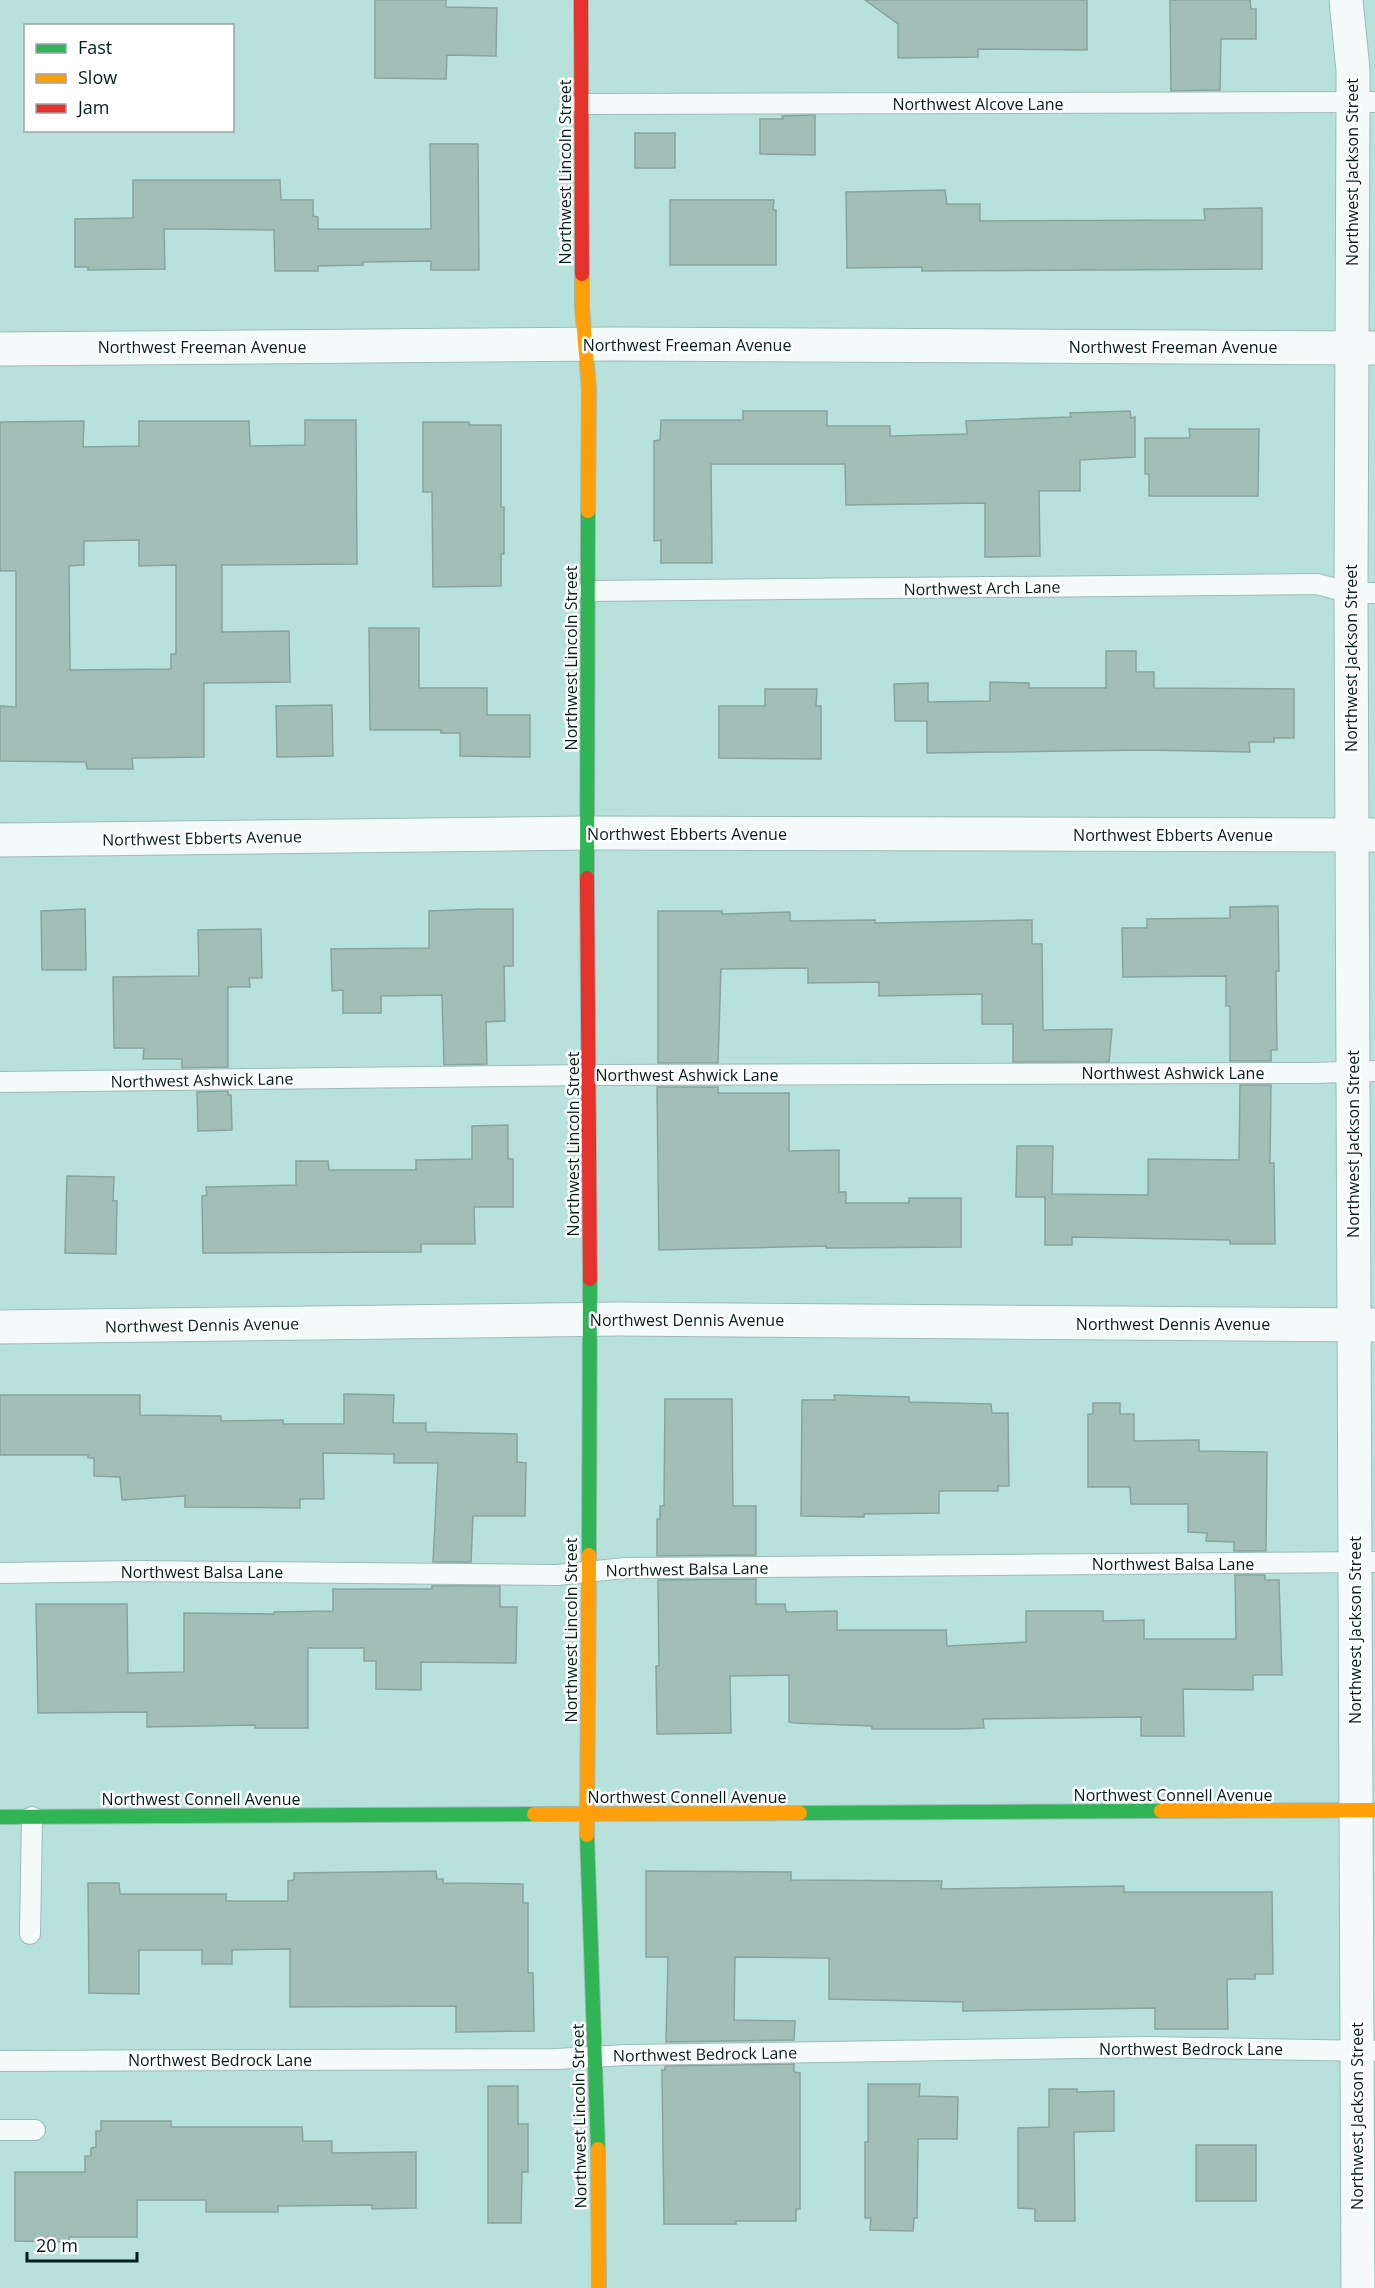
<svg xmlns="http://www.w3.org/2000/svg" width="1375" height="2288" font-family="'Open Sans',sans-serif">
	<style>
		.building { fill: #a1beb7; stroke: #88a49d; stroke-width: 1.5; fill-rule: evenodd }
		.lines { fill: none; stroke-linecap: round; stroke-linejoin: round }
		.lane-casing { stroke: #9cbcb7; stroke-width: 22 }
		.street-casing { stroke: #9cbcb7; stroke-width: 35 }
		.fast-casing { stroke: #9cbcb7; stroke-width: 16 }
		.slow-casing { stroke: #9cbcb7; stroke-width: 16 }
		.jam-casing { stroke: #9cbcb7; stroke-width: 16 }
		.lane { stroke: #f4fafa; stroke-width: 20 }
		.street { stroke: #f4fafa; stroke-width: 33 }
		.fast { stroke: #30b455; stroke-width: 14 }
		.slow { stroke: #ff9f0a; stroke-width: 14 }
		.jam { stroke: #e5322d; stroke-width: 14 }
		.labels { text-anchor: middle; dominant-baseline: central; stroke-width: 5; stroke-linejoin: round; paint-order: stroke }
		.street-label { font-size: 16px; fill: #011e1b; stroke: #fff }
	</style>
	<rect width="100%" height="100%" fill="#b9e1db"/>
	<g class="building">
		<polygon points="375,0 446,0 446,7 497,8 496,56 447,55 446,79 375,78"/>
		<polygon points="865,0 1087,0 1087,50 978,49 978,57 898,58 898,24"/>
		<polygon points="1170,0 1250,0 1251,9 1256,9 1256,39 1221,39 1220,90 1171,91"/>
		<polygon points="815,115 815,155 760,154 760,119 783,119 782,116"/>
		<rect x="635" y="133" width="40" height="35"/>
		<polygon points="430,144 478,144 479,270 431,270 431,261 363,262 363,265 318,266 318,271 275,271 274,230 194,229 164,229 165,269 88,270 88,267 75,267 75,219 133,218 133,180 280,180 281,200 313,200 313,216 318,217 318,229 431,229"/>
		<polygon points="945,190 947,204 980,204 980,221 1205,220 1204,209 1262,208 1262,269 922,271 922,267 847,268 846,192"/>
		<polygon points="670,200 774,200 773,210 776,210 776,265 670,265"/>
		<polygon points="743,411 827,411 827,426 890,426 890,436 967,434 966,421 1071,417 1070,413 1130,411 1131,418 1135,417 1135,457 1080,460 1080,491 1039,491 1040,556 985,557 985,503 846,505 845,464 711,464 712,563 661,563 661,540 654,541 654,441 660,440 661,420 743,420"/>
		<path d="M305,420H356L357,564L222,565V632L289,631L290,682L204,683V757L132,758L133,769H87L86,762L0,761V706L16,707V571H0V422L84,421L83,447L139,446V421H249L250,446L305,445ZM139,540V566L176,565V654H171V669L70,670L69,566L84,565V541Z"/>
		<polygon points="423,422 469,422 469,425 501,425 501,507 504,507 504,554 501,554 501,586 433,587 432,492 423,492"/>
		<polygon points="1189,429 1259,429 1258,496 1149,496 1149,474 1145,474 1145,438 1190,438"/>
		<polygon points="369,628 419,628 419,688 487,688 487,715 530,715 530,757 460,756 460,733 441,733 441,730 370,730"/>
		<polygon points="1106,651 1136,651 1136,672 1154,672 1154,688 1294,689 1294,738 1274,738 1274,742 1249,742 1250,752 1144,750 927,753 927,721 895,721 894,684 928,683 928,702 990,701 990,682 1029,683 1029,688 1106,688"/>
		<polygon points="765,689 817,689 816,706 821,706 821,759 719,758 719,706 765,706"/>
		<polygon points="332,705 333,756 277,757 276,706"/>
		<polygon points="1278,906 1279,971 1276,971 1277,1050 1271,1050 1271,1061 1230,1061 1230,1006 1226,1006 1226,976 1123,977 1122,928 1147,928 1147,919 1230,918 1230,907"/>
		<polygon points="85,909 86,970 42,970 41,911"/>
		<polygon points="480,909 513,909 513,966 504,966 505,1021 486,1022 487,1064 444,1065 442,995 381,996 381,1013 343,1013 343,990 332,991 331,949 429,948 429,911"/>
		<polygon points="658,911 722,911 722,914 790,912 790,921 875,920 875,923 1032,920 1032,944 1042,944 1043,1030 1112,1029 1109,1062 1013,1062 1013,1024 982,1024 982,994 879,996 879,982 808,983 808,968 721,969 718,1063 658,1063"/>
		<polygon points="261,929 262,978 249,978 250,987 228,987 228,1067 182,1068 182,1059 143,1059 144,1048 114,1048 113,977 199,976 198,930"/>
		<polygon points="1240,1085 1271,1085 1270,1163 1274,1163 1275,1244 1230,1244 1230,1240 1072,1237 1072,1245 1045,1245 1045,1197 1016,1197 1017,1146 1053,1146 1052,1194 1148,1195 1148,1159 1239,1160"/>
		<polygon points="657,1087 718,1087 718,1093 789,1093 789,1151 839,1150 839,1192 846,1192 846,1203 909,1203 909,1198 961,1198 961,1247 826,1248 826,1246 659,1250"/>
		<polygon points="228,1091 228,1095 231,1095 232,1130 198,1131 197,1092"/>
		<polygon points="508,1125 508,1159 513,1159 513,1207 474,1207 475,1244 421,1244 421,1252 203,1253 202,1196 207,1195 206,1187 296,1185 296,1161 328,1161 329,1170 416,1170 416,1160 472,1159 472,1126"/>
		<polygon points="67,1176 114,1177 113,1201 117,1201 116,1254 65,1253"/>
		<polygon points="344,1394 394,1395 393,1423 426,1423 426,1432 517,1434 517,1462 526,1463 525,1516 473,1516 471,1562 433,1562 438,1463 394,1463 394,1454 323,1453 324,1499 300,1499 300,1508 185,1507 185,1496 122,1500 120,1477 94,1476 94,1458 88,1458 88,1455 0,1455 0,1395 140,1395 140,1415 221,1416 221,1421 283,1420 283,1424 344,1424"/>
		<polygon points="834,1395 909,1397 909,1402 991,1404 992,1413 1008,1413 1009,1486 998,1486 998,1491 939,1491 939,1513 864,1514 864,1517 801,1516 802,1400 835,1400"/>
		<polygon points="665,1399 732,1399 733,1506 756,1506 756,1555 657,1556 657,1519 660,1519 660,1506 664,1506"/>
		<polygon points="1093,1403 1120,1403 1120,1414 1134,1414 1134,1441 1199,1440 1199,1451 1267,1452 1266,1551 1234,1551 1234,1542 1206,1541 1207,1533 1188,1532 1188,1504 1131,1504 1130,1487 1088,1487 1088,1414 1093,1414"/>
		<polygon points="1235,1575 1265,1575 1265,1580 1279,1580 1282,1675 1253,1675 1253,1690 1183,1689 1184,1736 1141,1736 1141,1717 983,1719 984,1728 956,1729 872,1729 872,1726 794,1723 789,1722 789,1675 730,1676 731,1733 657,1734 656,1666 659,1666 658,1580 756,1579 756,1604 785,1604 786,1612 837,1611 837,1630 946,1630 947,1646 1026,1642 1026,1611 1103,1611 1103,1621 1144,1620 1144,1639 1236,1639"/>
		<polygon points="432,1586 500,1586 500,1607 517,1607 516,1663 421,1662 421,1690 376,1689 376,1661 364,1661 364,1648 308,1648 308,1728 255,1728 255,1725 147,1727 147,1712 38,1713 36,1604 127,1604 128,1673 184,1672 184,1613 274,1614 274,1612 333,1611 333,1589 432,1589"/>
		<polygon points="436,1871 437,1879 443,1879 443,1883 523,1884 523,1903 528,1903 528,1973 533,1973 534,2031 456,2032 456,2006 290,2007 290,1949 232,1950 232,1964 202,1964 202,1950 139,1950 139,1994 89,1993 88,1883 119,1883 120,1894 226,1894 226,1901 288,1901 288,1881 294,1880 294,1873"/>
		<polygon points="646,1871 791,1872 791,1880 942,1881 941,1889 1124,1886 1124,1892 1272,1892 1273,1974 1255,1974 1255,1979 1227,1979 1228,2029 1155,2029 1155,2008 963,2011 963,2002 829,1999 829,1958 735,1957 734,2020 795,2021 794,2040 666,2042 668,1957 646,1957"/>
		<polygon points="794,2064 794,2072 800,2073 800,2209 796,2209 796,2221 736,2221 736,2224 664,2224 662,2070 665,2070 665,2066"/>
		<polygon points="868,2084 920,2084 919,2096 958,2097 957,2139 918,2139 917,2218 914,2218 913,2231 870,2230 871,2218 865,2218 865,2142 868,2142"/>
		<polygon points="488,2086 518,2086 518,2124 528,2124 528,2172 522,2172 521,2223 488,2223"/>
		<polygon points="1049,2089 1077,2089 1077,2092 1114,2091 1114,2131 1074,2132 1075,2221 1035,2221 1035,2209 1018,2208 1018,2128 1049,2127"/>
		<polygon points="101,2121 171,2121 171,2127 302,2127 303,2141 332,2141 332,2153 416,2152 416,2208 372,2209 372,2205 278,2206 278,2212 206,2212 206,2200 137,2200 137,2237 69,2237 69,2242 15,2241 15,2172 85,2172 85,2156 91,2156 91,2148 96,2147 96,2131 101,2131"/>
		<rect x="1196" y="2145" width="60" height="56"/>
	</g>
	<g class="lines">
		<defs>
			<g id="lane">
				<polyline points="581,104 1375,102"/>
				<polyline points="588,591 1317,584 1351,593 1375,593"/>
				<polyline points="0,1082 590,1075 1313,1073 1375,1071"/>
				<polyline points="0,1573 137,1571 557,1575 625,1568 1375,1562"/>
				<polyline points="30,1934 32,1817"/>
				<polyline points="0,2061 556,2059 626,2055 1146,2047 1375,2051"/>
				<polyline points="0,2130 35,2130"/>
			</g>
			<g id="street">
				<polyline points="1346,0 1353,70 1353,103 1351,593 1358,2288"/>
				<polyline points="0,349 615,344 1375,348"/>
				<polyline points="0,840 587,833 1375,835"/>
				<polyline points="0,1327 618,1319 1375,1325"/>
			</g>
			<g id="fast">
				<polyline points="587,878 588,511"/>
				<polyline points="589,1555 590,1279"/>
				<polyline points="800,1813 1161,1811"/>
				<polyline points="0,1817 534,1814"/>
				<polyline points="587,1835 598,2149"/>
			</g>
			<g id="slow">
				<polyline points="582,274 582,307 589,389 588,511"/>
				<polyline points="1161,1811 1375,1810"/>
				<polyline points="534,1814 800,1813"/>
				<polyline points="587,1835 589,1555"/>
				<polyline points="598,2149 599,2288"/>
			</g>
			<g id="jam">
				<polyline points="581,0 582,274"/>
				<polyline points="587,878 590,1279"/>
			</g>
		</defs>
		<use href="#lane" class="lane-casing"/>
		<use href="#street" class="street-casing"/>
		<use href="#fast" class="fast-casing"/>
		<use href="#slow" class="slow-casing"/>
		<use href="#jam" class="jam-casing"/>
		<use href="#lane" class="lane"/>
		<use href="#street" class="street"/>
		<use href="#fast" class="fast"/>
		<use href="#slow" class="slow"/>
		<use href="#jam" class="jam"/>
	</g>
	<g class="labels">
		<g class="street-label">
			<text x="978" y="104">Northwest Alcove Lane</text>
			<text transform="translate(565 172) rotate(-90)">Northwest Lincoln Street</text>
			<text transform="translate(1352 172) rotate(-90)">Northwest Jackson Street</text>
			<text x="687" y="345">Northwest Freeman Avenue</text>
			<text x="202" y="347">Northwest Freeman Avenue</text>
			<text x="1173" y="347">Northwest Freeman Avenue</text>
			<text transform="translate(982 588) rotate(-1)">Northwest Arch Lane</text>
			<text transform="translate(571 658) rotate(-90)">Northwest Lincoln Street</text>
			<text transform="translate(1351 658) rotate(-90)">Northwest Jackson Street</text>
			<text x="687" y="834">Northwest Ebberts Avenue</text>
			<text x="1173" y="835">Northwest Ebberts Avenue</text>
			<text transform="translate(202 838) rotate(-1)">Northwest Ebberts Avenue</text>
			<text x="1173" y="1073">Northwest Ashwick Lane</text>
			<text x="687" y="1075">Northwest Ashwick Lane</text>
			<text transform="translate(202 1080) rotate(-1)">Northwest Ashwick Lane</text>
			<text transform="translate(573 1144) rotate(-90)">Northwest Lincoln Street</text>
			<text transform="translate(1353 1144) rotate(-90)">Northwest Jackson Street</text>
			<text x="687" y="1320">Northwest Dennis Avenue</text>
			<text x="1173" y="1324">Northwest Dennis Avenue</text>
			<text transform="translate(202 1325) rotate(-1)">Northwest Dennis Avenue</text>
			<text x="1173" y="1564">Northwest Balsa Lane</text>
			<text transform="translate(687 1569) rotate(-1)">Northwest Balsa Lane</text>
			<text x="202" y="1572">Northwest Balsa Lane</text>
			<text transform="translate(571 1630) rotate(-90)">Northwest Lincoln Street</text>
			<text transform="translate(1355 1630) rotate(-90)">Northwest Jackson Street</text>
			<text x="1173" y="1795">Northwest Connell Avenue</text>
			<text x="687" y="1797">Northwest Connell Avenue</text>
			<text x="201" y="1799">Northwest Connell Avenue</text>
			<text x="1191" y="2049">Northwest Bedrock Lane</text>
			<text transform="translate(705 2054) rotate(-1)">Northwest Bedrock Lane</text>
			<text x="220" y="2060">Northwest Bedrock Lane</text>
			<text transform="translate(579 2116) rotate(-91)">Northwest Lincoln Street</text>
			<text transform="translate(1357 2116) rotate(-90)">Northwest Jackson Street</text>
		</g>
	</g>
	<rect x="24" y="24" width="210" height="108" fill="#ffffff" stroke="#99a5a4" stroke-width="1.5"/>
	<rect x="36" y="44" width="30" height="9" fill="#30b455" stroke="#99a5a4" stroke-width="1.5"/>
	<text x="78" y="54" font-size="18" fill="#011e1b">Fast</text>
	<rect x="36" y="74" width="30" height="9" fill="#ff9f0a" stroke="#99a5a4" stroke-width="1.5"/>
	<text x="78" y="84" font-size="18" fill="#011e1b">Slow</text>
	<rect x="36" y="104" width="30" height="9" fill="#e5322d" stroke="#99a5a4" stroke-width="1.5"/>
	<text x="78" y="114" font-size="18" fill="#011e1b">Jam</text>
	<path d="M27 2252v9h110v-9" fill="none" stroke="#011e1b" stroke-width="3"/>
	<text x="36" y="2252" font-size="18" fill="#011e1b" stroke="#ffffff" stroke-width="4.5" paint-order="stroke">20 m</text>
</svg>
